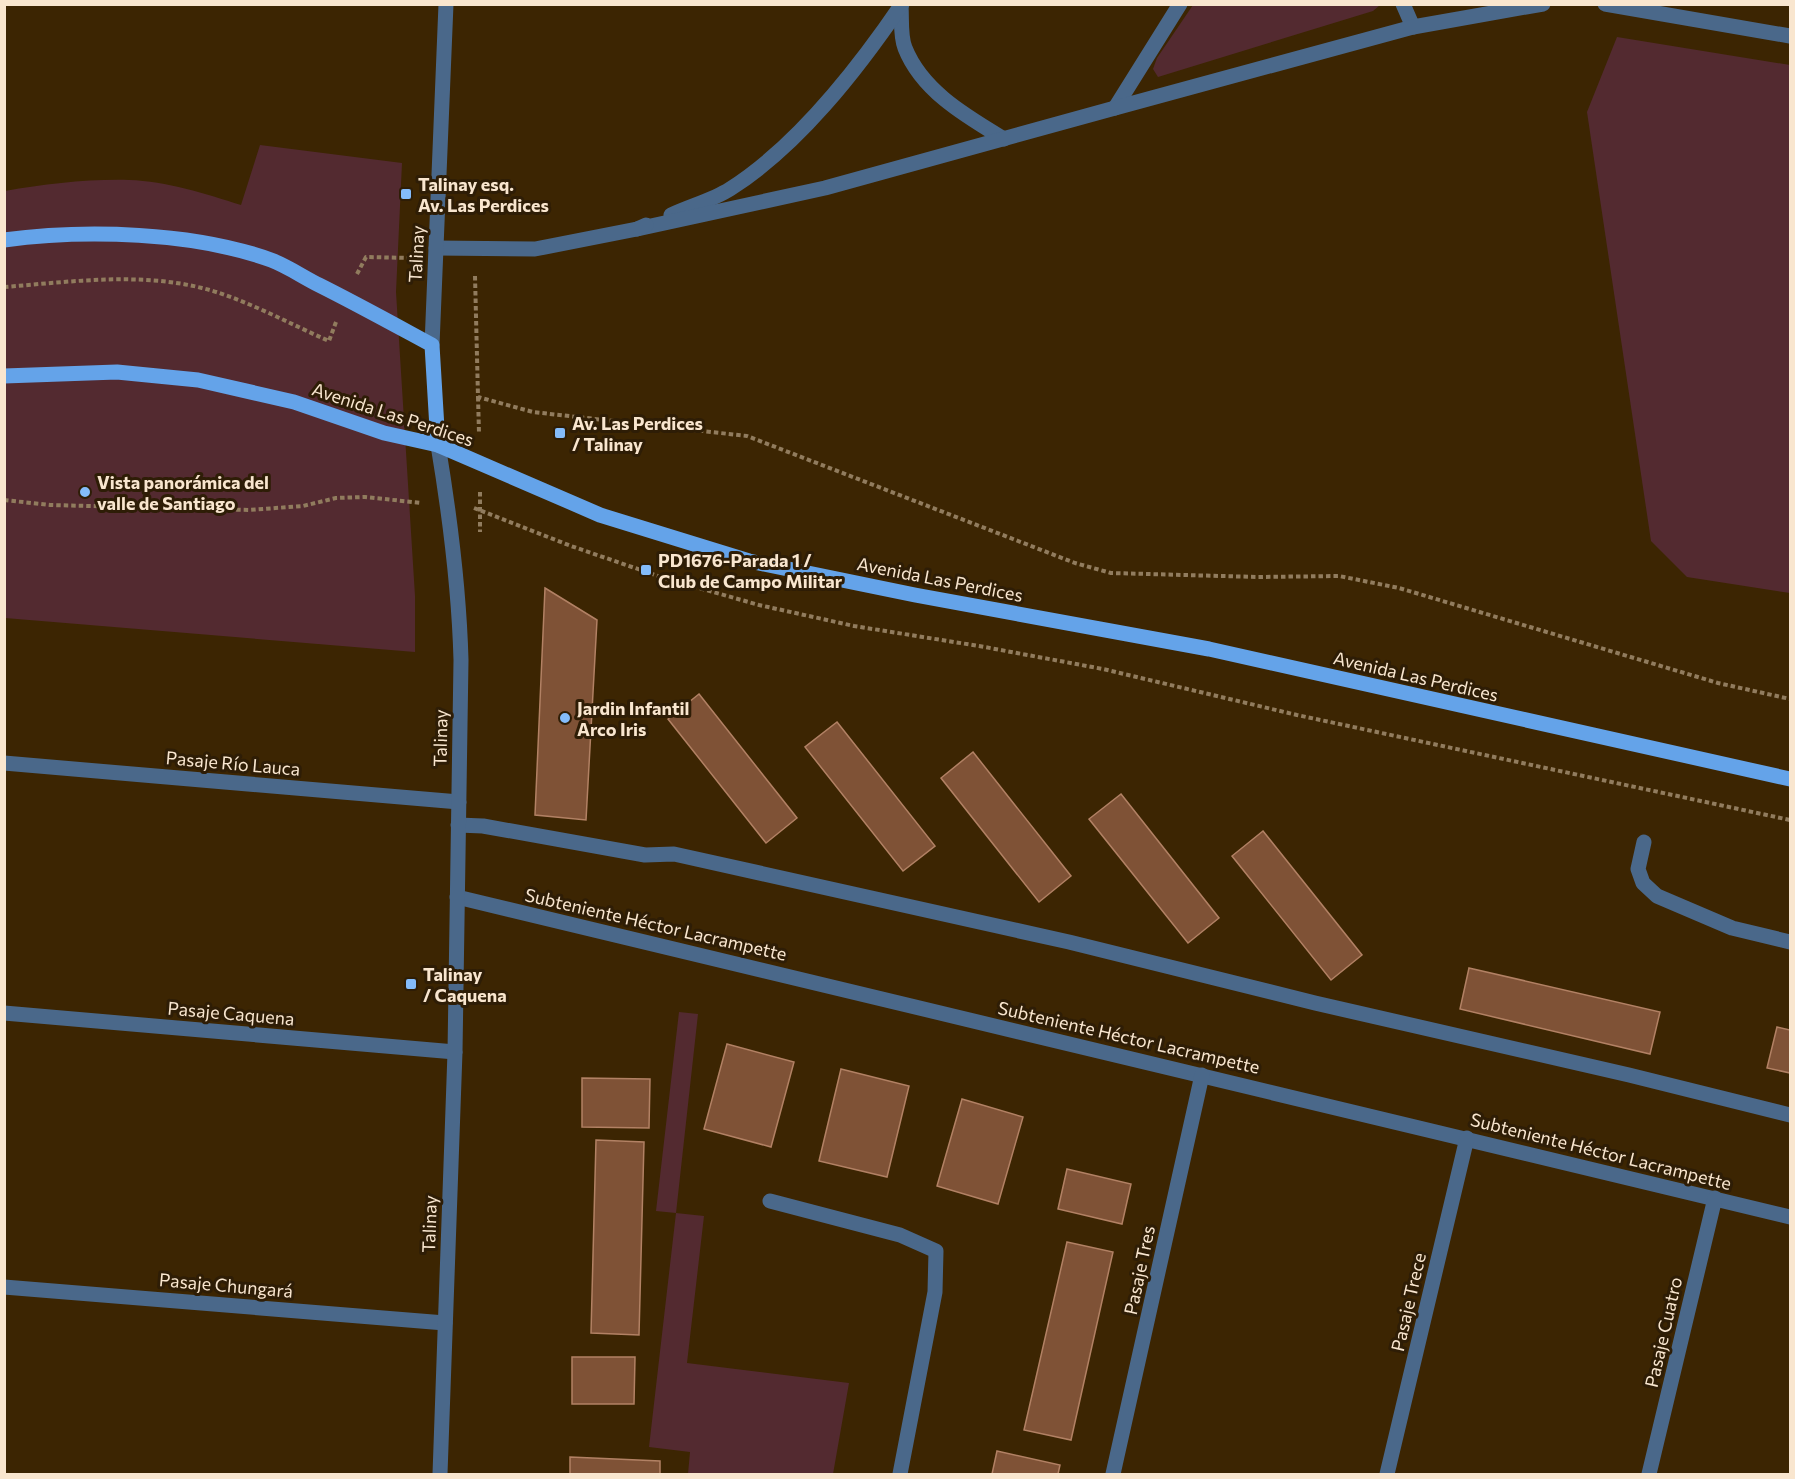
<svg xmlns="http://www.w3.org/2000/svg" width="1795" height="1479" font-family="Commissioner,sans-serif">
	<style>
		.green { fill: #532a30 }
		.building { fill: #7f5236; stroke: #b28164; stroke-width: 1.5 }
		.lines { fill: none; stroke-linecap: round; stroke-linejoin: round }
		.path { stroke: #917c5e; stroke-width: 4; stroke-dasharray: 4.5 3; stroke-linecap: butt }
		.service { stroke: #4a688a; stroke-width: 15 }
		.minor { stroke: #4a688a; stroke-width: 15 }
		.tertiary { stroke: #4a688a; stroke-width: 15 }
		.primary { stroke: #64a3e9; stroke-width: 15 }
		.poi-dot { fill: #84bcfb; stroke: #2e1d06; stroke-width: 2 }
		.labels { text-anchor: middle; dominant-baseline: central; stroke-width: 6; stroke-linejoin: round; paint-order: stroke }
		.poi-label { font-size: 18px; font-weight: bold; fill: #f9e6cf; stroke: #2e1d06; text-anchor: start }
		.street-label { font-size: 18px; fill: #f9e6cf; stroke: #2e1d06 }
	</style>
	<rect width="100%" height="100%" fill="#3c2502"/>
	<g class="green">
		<polygon points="1193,5 1193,4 1380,5 1373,11 1158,77 1153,69 1157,58"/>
		<polygon points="1617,37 1790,65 1790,593 1687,577 1651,541 1587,112"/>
		<path d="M260,145L402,163L396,292L415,596V652L5,618V191C46,184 87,179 129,180C166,181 206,194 241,205Z"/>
		<polygon points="679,1012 698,1014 676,1213 704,1216 687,1363 849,1383 833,1474 688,1474 690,1452 649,1447 676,1213 656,1211"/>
	</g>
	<g class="building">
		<polygon points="545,588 597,620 586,820 535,815"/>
		<polygon points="699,694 797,818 766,843 668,719"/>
		<polygon points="837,722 935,846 903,871 805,747"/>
		<polygon points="973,752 1071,876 1039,902 941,778"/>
		<polygon points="1121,794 1219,918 1188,943 1089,819"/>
		<polygon points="1263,831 1362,955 1331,980 1232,856"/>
		<polygon points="1469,968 1660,1012 1650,1054 1460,1009"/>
		<polygon points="1777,1027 1790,1030 1790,1073 1767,1068"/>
		<polygon points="727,1044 794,1062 771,1147 704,1129"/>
		<polygon points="841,1069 909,1086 887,1177 819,1161"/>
		<polygon points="582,1078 650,1079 649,1128 582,1127"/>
		<polygon points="962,1099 1023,1117 998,1204 937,1186"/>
		<polygon points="596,1140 644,1142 639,1335 591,1333"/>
		<polygon points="1067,1169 1131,1184 1122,1224 1058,1209"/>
		<polygon points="1067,1242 1113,1252 1071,1440 1024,1430"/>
		<polygon points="572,1357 635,1357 634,1404 572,1404"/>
		<polygon points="997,1451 1060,1465 1058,1474 992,1474"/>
		<polygon points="570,1457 660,1461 660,1474 570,1474"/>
	</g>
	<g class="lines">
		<g class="path">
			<polyline points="357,274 366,257 410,258"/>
			<polyline points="475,276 478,397 533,412 747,436 1075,563 1111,573 1258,577 1339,576 1399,588 1718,683 1790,699"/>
			<path d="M4,287C69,282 138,272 202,288C243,298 290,324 329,341L336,322"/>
			<polyline points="478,397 479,433"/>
			<polyline points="480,492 480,532"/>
			<polyline points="4,500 50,505 249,510 303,506 336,498 365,497 422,503"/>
			<polyline points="474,508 571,546 664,578 759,605 854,626 979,646 1103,669 1297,715 1790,820"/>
		</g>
		<g class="service">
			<polyline points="1403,4 1413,27"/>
			<polyline points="1605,4 1790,36"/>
			<path d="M901,6C902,18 900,36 905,48C922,91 966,116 1004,139"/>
			<polyline points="1115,108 1180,4"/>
			<path d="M671,215C690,206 713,200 730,189C798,146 857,70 902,4"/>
			<polyline points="637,229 825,188 1115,108 1413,27 1543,4"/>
			<polyline points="436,248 535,249 637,229 646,225"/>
			<polyline points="458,825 483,826 645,855 674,854 1069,942 1315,1003 1629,1075 1790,1115"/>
			<polyline points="1644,842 1638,869 1643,883 1657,896 1732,928 1790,942"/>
			<polyline points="770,1201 900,1235 936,1251 935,1292 900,1474"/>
		</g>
		<g class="minor">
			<polyline points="4,763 459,802"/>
			<polyline points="457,897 1790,1217"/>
			<polyline points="4,1013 455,1052"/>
			<polyline points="4,1287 445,1323"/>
			<polyline points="1113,1474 1202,1075"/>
			<polyline points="1387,1474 1467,1138"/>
			<polyline points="1649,1474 1715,1198"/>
		</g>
		<g class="tertiary">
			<polyline points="432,345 446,4"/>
			<path d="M438,445C450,517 459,587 461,660L455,1052L440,1474"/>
		</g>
		<g class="primary">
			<path d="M4,240C85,229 194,232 271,260C287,266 303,277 319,285C357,304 395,325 432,345L438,445"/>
			<polyline points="4,376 117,372 198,380 294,402 384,433 438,445 600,515 749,561 915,595 1209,649 1790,779"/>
		</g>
	</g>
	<g class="poi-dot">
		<rect x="400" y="188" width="12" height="12" rx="3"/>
		<rect x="554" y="427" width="12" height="12" rx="3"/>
		<circle cx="85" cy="492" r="6"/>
		<rect x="640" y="564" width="12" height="12" rx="3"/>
		<circle cx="565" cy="718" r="6"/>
		<rect x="405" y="978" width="12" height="12" rx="3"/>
	</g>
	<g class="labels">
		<g class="poi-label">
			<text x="418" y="184">Talinay esq.<tspan x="418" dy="21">Av. Las Perdices</tspan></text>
			<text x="572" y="423">Av. Las Perdices<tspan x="572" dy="21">/ Talinay</tspan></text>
			<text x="97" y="482">Vista panorámica del<tspan x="97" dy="21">valle de Santiago</tspan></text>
			<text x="658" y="560">PD1676-Parada 1 /<tspan x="658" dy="21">Club de Campo Militar</tspan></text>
			<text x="577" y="708">Jardin Infantil<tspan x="577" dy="21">Arco Iris</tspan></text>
			<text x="423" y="974">Talinay<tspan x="423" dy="21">/ Caquena</tspan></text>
		</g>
		<g class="street-label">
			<text transform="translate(416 254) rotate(-87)">Talinay</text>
			<text transform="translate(393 414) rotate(18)">Avenida Las Perdices</text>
			<text transform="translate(940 579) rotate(11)">Avenida Las Perdices</text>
			<text transform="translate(1416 676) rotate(13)">Avenida Las Perdices</text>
			<text transform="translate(440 738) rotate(-89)">Talinay</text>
			<text transform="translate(233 763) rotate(5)">Pasaje Río Lauca</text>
			<text transform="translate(656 924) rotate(13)">Subteniente Héctor Lacrampette</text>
			<text transform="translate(231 1013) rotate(5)">Pasaje Caquena</text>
			<text transform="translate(1129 1037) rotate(13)">Subteniente Héctor Lacrampette</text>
			<text transform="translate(1601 1151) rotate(14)">Subteniente Héctor Lacrampette</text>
			<text transform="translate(429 1224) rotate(-88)">Talinay</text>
			<text transform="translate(1139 1270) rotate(-78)">Pasaje Tres</text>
			<text transform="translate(226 1285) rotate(5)">Pasaje Chungará</text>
			<text transform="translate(1408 1302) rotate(-77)">Pasaje Trece</text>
			<text transform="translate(1663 1332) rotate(-77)">Pasaje Cuatro</text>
		</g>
	</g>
	<rect width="1795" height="1479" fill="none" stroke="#f9e6cf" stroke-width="12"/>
</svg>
